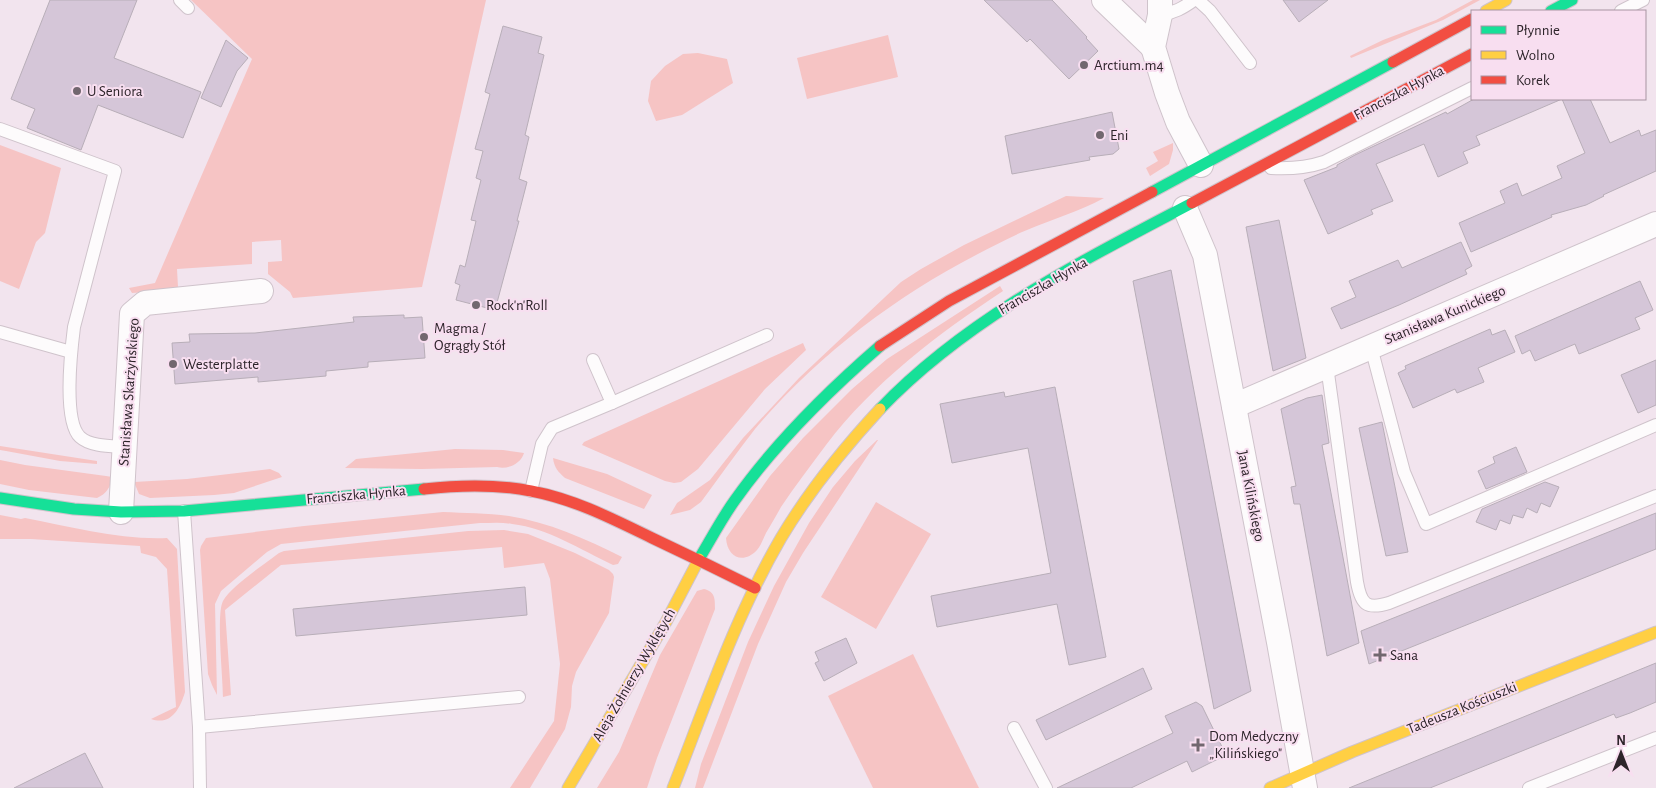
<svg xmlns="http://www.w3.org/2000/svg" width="1656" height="788" font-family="'Alegreya Sans',sans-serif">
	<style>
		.green { fill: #f6c4c4 }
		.building { fill: #d5c6d8; stroke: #b8aeb8 }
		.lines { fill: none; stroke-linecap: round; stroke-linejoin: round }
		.lane-casing { stroke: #cfc3cb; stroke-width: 14 }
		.street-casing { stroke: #cfc3cb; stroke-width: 26 }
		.fast-casing { stroke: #cfc3cb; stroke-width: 13 }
		.slow-casing { stroke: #cfc3cb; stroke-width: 13 }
		.jam-casing { stroke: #cfc3cb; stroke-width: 13 }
		.lane { stroke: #fdfbfc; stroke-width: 12 }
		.street { stroke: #fdfbfc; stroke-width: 24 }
		.fast { stroke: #16e098; stroke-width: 11 }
		.slow { stroke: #ffcf43; stroke-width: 11 }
		.jam { stroke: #f24e42; stroke-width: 11 }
		.poi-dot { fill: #72676f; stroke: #f8def0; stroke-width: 2 }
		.labels { text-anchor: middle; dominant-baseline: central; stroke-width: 4; stroke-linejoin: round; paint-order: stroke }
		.poi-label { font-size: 15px; fill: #2d242a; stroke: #f8def0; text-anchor: start }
		.street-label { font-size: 15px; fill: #2d242a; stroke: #f8def0 }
	</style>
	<rect width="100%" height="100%" fill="#f2e4ee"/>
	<g class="green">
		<polygon points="191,0 486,0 422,287 293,298 290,292 268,274 268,262 282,261 281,240 252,242 252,264 177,269 178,287 176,290 132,293 129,288 155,283 252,59"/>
		<polygon points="1473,0 1480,0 1443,20 1351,58 1350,56 1383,40 1436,20"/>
		<polygon points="888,35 898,77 807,99 797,58"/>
		<polygon points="698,53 727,59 733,83 682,115 656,121 648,101 651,81 665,66 683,54"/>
		<polygon points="1173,143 1173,150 1169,164 1150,176 1146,168 1158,161 1153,152"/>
		<polygon points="0,145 61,168 45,233 36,242 19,289 0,281"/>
		<path d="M1066,196L1104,198C1080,211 1053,219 1027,230C1010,237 993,246 976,255C893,298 816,357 755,429C736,453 719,478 701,502L690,510L670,515L677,503L710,480L743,438L799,378L901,282L921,269L964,245Z"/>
		<path d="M1000,286L1003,291C939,333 873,383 826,445C811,465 795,486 781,507C776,516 771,525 766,533C763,539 761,546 757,550C743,565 727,557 726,538L770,476L803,438L852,389L887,359Z"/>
		<polygon points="803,343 806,350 765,389 698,469 681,482 674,483 665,481 582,445 584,442"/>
		<polygon points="877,440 878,440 803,553 786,582 758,644 703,788 695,788 701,764 748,642 774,586 809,523 833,487 855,461"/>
		<polygon points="0,446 97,461 97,464 60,461 6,451 0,450"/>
		<path d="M455,449L503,450L524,453C521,464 507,470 497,467L422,469L345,468L356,459Z"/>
		<path d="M553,458L607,474L652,495L644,509L565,478C558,472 554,467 553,458Z"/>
		<path d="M0,460L25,465L106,476L112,477C111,487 106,494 97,498L29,490L0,484Z"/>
		<polygon points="270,469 279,473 282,477 234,493 214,495 150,498 139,494 134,482 187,479"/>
		<polygon points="876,502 931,534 876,629 821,597"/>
		<path d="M443,512C464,513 487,513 509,516C548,522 586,539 622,557L618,564L613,565C581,550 548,528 512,524C502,522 491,523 480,523L281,544L267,552L221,591L215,604L217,695L212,685L208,674L200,550L201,546L206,538L304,526Z"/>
		<path d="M0,515L21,519L25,518C72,527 120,540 167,538L177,549L185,692C180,709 171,726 151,719L176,707L167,569L156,557L141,553L140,546L31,539H0Z"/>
		<path d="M504,530L528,534L575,553L609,570L613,574L614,577L609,613L576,672L572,686L571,707L565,729L530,788H510L554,721L560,664L550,579L544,563L504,568L502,547L281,565L225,610L231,695L223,697C223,678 216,614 223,601C231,586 265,564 279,553L284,551L468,531Z"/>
		<path d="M704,589C715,592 715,598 715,609L657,758L647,788H597L619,752L660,655L697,591Z"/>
		<polygon points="913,654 979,788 873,788 828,696"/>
	</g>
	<g class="building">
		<polygon points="50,0 137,0 114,58 201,92 183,138 98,105 81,150 27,128 35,109 11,99"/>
		<polygon points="984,0 1052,0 1087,37 1086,38 1098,51 1069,79 1030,39 1027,42"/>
		<polygon points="1283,0 1328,0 1299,22"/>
		<polygon points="503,26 542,37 538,53 544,55 525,135 529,137 519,179 527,182 517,221 519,221 495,310 456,300 460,285 455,283 460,265 465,267 476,221 471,220 481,180 476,178 483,151 475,149 490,94 485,92"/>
		<polygon points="226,40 248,58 237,71 221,107 201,98"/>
		<polygon points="1474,99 1562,99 1476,136 1480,145 1463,152 1468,163 1438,177 1424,144 1376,164 1393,201 1371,210 1373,214 1328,234 1304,180 1337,167 1337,165 1355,155 1446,112 1447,114"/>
		<polygon points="1562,99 1590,99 1610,143 1639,130 1641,136 1656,130 1656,171 1603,195 1604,196 1586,205 1551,215 1552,217 1471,252 1459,223 1505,203 1500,191 1517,183 1522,196 1562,178 1557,166 1585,153"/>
		<polygon points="1112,112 1119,149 1113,154 1089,157 1090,160 1012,174 1005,136"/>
		<polygon points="1279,220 1306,358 1273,371 1246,227"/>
		<polygon points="1461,242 1472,266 1465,270 1467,274 1399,305 1341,329 1331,308 1356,297 1349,281 1398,260 1402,268"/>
		<polygon points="1171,270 1251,691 1214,709 1133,281"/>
		<polygon points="1640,281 1653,310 1635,318 1640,329 1579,354 1575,344 1535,361 1530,350 1522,354 1515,336"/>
		<polygon points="404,315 404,318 422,317 425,358 368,362 368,367 326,371 326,376 258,382 258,377 175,384 172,343 190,342 189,334 255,333 354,322 353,317"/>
		<polygon points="1490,329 1492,335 1505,330 1515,352 1478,368 1484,382 1457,393 1455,389 1413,408 1398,373 1406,369 1405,366"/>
		<polygon points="1656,360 1656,405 1638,413 1621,375"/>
		<polygon points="1055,387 1106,657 1069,665 1057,604 937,627 931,596 1051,573 1028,448 952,463 940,404 1004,392 1005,397"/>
		<polygon points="1322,395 1329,443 1322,445 1359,643 1327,656 1300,504 1294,504 1291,487 1296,486 1281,409 1307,398"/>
		<polygon points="1382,422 1408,552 1386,556 1359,428"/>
		<polygon points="1516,447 1527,472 1486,489 1478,471 1495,463 1493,457"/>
		<polygon points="1545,482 1559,487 1550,507 1541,503 1537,513 1527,508 1523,518 1513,515 1510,524 1500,520 1496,530 1476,522 1482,509"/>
		<polygon points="1656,513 1656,549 1369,664 1361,631"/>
		<polygon points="525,587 527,615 296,636 293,609"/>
		<polygon points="846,638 857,663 824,681 815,663 819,661 815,652"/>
		<polygon points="1656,663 1656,702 1630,713 1616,718 1614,714 1430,788 1349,788"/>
		<polygon points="1143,668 1152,689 1046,740 1036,720"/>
		<polygon points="1196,702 1202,706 1226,755 1192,772 1187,761 1131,788 1057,788 1173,733 1165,716"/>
		<polygon points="85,753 103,788 14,788"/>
	</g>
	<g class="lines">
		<defs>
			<g id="lane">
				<polyline points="180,0 188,8"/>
				<polyline points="1198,0 1210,11 1250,63"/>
				<polyline points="1621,11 1643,0"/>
				<path d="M1160,15C1174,13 1183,8 1194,0"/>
				<path d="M0,129L115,171L74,327C71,351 63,421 80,437C91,447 112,446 126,447"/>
				<path d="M1271,168C1290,169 1306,168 1324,162L1472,88"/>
				<polyline points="0,332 71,352"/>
				<polyline points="1371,347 1404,472 1426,524 1656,425"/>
				<polyline points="593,360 612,403"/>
				<path d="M1327,366L1357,582C1361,604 1366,610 1389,603L1656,496"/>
				<polyline points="531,491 542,444 552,428 612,403 767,335"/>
				<polyline points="184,511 199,727 200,788"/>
				<polyline points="199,727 519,697"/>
				<polyline points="1014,728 1046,788"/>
				<polyline points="1529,788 1656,738"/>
			</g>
			<g id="street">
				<polyline points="1104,0 1153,47"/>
				<polyline points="1160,0 1160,15 1153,47 1167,93 1178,122 1201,165"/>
				<polyline points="1185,208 1205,255 1279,642 1305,788"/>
				<polyline points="1234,406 1656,224"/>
				<polyline points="121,512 132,314 145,303 261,291"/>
			</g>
			<g id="fast">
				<polyline points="1551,11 1572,0"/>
				<polyline points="1152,192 1393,62"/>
				<path d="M880,409C967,318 1082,261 1192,203"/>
				<polyline points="0,498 74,509 121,512 184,511 424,489"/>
				<path d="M699,559C711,539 722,518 735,500C776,442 827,392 880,346"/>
			</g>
			<g id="slow">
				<polyline points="1486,11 1506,0"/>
				<polyline points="568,788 666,622 699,559"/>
				<path d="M673,788C706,704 735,617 781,538C809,491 843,449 880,409"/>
				<polyline points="1270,788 1352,752 1656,632"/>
			</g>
			<g id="jam">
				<polyline points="1393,62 1472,19"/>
				<polyline points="1192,203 1472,54"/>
				<polyline points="880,346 949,301 1152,192"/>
				<path d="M424,489C459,485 496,484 531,491C574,499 613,519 652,538C686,554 721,571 755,588"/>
			</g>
		</defs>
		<use href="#lane" class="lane-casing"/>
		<use href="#street" class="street-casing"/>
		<use href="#fast" class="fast-casing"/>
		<use href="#slow" class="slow-casing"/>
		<use href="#jam" class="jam-casing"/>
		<use href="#lane" class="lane"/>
		<use href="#street" class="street"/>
		<use href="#fast" class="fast"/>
		<use href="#slow" class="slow"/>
		<use href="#jam" class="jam"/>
	</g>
	<g class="poi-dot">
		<circle cx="1084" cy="65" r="5"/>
		<circle cx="77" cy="91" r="5"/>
		<circle cx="1100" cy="135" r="5"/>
		<circle cx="476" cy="305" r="5"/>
		<circle cx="424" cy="337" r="5"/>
		<circle cx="173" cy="364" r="5"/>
		<path d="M1377.5 647.5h5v5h5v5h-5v5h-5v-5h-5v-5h5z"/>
		<path d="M1195.5 737.5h5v5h5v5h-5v5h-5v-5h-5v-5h5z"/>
	</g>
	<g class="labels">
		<g class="poi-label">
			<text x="1094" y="65">Arctium.m4</text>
			<text x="87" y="91">U Seniora</text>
			<text x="1110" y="135">Eni</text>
			<text x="486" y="305">Rock'n'Roll</text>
			<text x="434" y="328">Magma /<tspan x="434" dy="17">Ogrągły Stół</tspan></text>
			<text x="183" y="364">Westerplatte</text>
			<text x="1390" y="655">Sana</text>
			<text x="1209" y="736">Dom Medyczny<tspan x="1209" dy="17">„Kilińskiego"</tspan></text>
		</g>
		<g class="street-label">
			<text transform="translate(1399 93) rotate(-28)">Franciszka Hynka</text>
			<text transform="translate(1043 286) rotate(-30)">Franciszka Hynka</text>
			<text transform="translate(1445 315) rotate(-23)">Stanisława Kunickiego</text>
			<text transform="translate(129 392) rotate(-86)">Stanisława Skarżyńskiego</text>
			<text transform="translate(356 495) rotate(-5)">Franciszka Hynka</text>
			<text transform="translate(1251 496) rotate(79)">Jana Kilińskiego</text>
			<text transform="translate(634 675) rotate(-60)">Aleja Żołnierzy Wyklętych</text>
			<text transform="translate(1462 708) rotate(-22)">Tadeusza Kościuszki</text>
		</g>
	</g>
	<rect x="1471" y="10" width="175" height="90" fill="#f8def0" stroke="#a794a1"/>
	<rect x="1481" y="26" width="25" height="8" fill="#16e098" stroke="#a794a1"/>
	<text x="1516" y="35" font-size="15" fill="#2d242a">Płynnie</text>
	<rect x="1481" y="51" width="25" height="8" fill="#ffcf43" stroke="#a794a1"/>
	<text x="1516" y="60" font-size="15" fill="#2d242a">Wolno</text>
	<rect x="1481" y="76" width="25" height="8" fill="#f24e42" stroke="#a794a1"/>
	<text x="1516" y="85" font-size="15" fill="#2d242a">Korek</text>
	<g transform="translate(1621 753)" stroke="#f8def0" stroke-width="4" paint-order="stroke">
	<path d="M0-4L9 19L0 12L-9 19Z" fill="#2d242a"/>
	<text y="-8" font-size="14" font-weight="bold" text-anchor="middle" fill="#2d242a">N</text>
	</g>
</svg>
